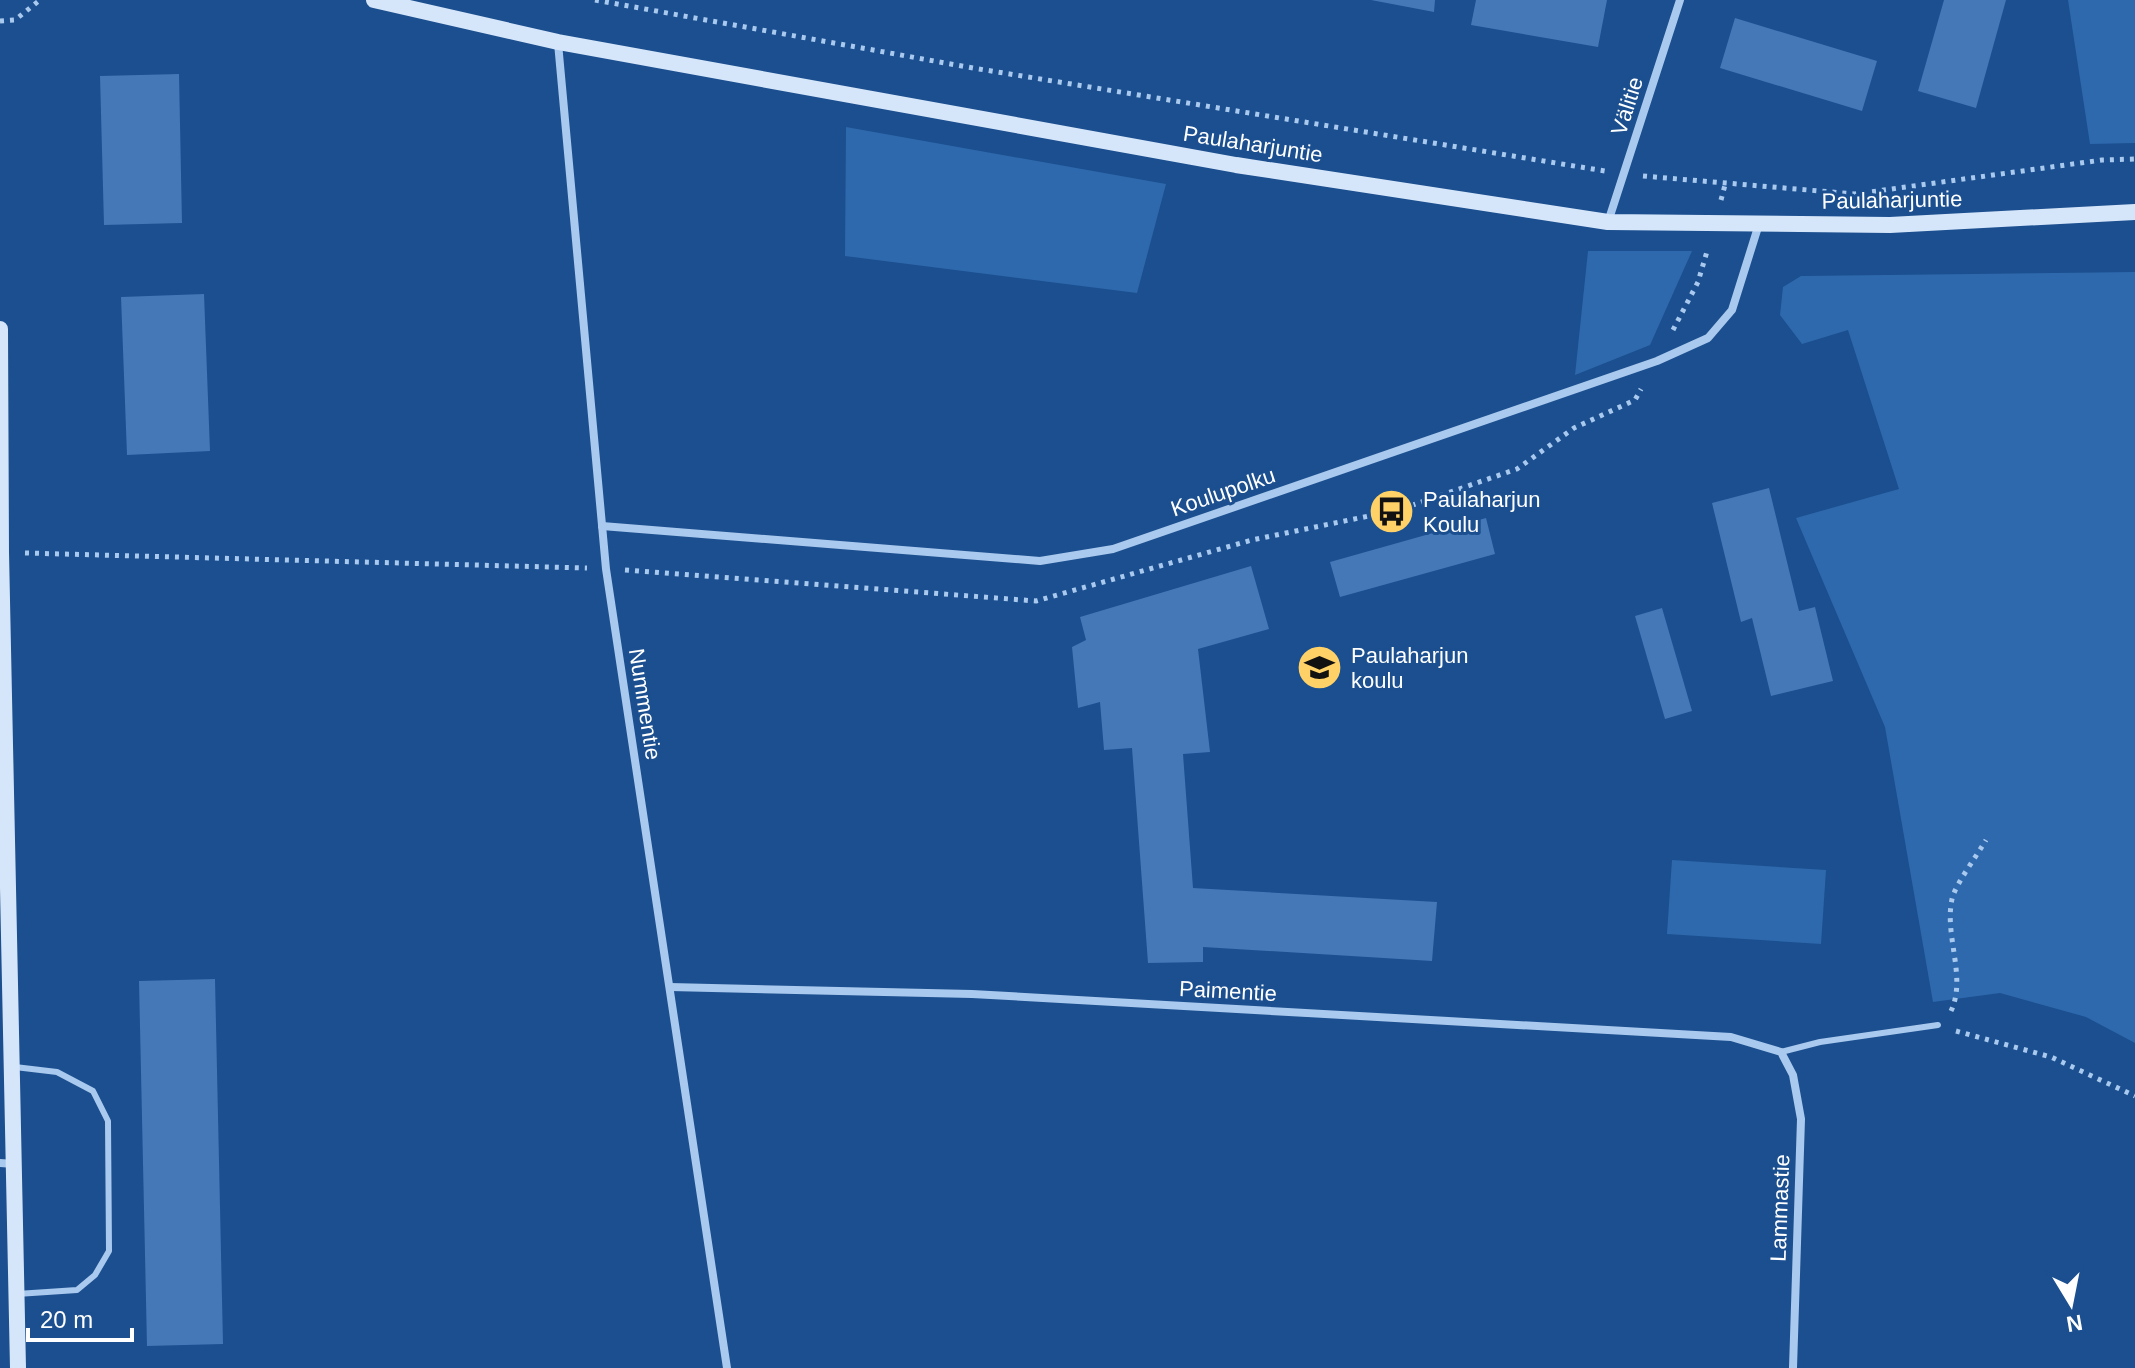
<svg xmlns="http://www.w3.org/2000/svg" width="2135" height="1368" font-family="Arial,sans-serif">
	<style>
		.green { fill: #2e69ad }
		.building { fill: #4478b7 }
		.lines { fill: none; stroke-linecap: round; stroke-linejoin: round }
		.path { stroke: #a9c9ee; stroke-width: 5; stroke-dasharray: 4 6; stroke-linecap: butt }
		.lane { stroke: #a9c9ee; stroke-width: 6 }
		.street { stroke: #a9c9ee; stroke-width: 8 }
		.secondary { stroke: #d6e6fa; stroke-width: 16 }
		.labels { text-anchor: middle; dominant-baseline: central; stroke-width: 6; stroke-linejoin: round; paint-order: stroke }
		.street-label { font-size: 22px; fill: #fff; stroke: #1b4f8f }
		.poi-label { font-size: 22px; fill: #fff; stroke: #1b4f8f; text-anchor: start }
	</style>
	<rect width="100%" height="100%" fill="#1b4f8f"/>
	<g class="green">
		<polygon points="2068,0 2135,0 2135,143 2090,144"/>
		<polygon points="846,127 1166,184 1137,293 845,256"/>
		<polygon points="1588,251 1692,251 1650,345 1575,375"/>
		<polygon points="2135,272 2135,1043 2086,1017 2000,993 1933,1002 1885,727 1796,518 1899,489 1848,330 1802,344 1780,315 1783,287 1801,276"/>
		<polygon points="1672,860 1826,870 1821,944 1667,934"/>
	</g>
	<g class="building">
		<polygon points="1371,0 1435,0 1434,12"/>
		<polygon points="1476,0 1607,0 1598,47 1471,25"/>
		<polygon points="1944,0 2006,0 1976,108 1918,91"/>
		<polygon points="1735,18 1877,61 1862,111 1720,68"/>
		<polygon points="179,74 182,223 104,225 100,76"/>
		<polygon points="204,294 210,451 127,455 121,297"/>
		<polygon points="1769,488 1799,611 1815,607 1833,681 1771,696 1752,618 1741,622 1712,503"/>
		<polygon points="1486,518 1495,554 1340,597 1330,562"/>
		<polygon points="1251,566 1269,629 1198,649 1210,752 1183,754 1193,888 1437,902 1432,961 1203,947 1203,962 1148,963 1132,748 1104,750 1100,702 1078,708 1072,647 1086,640 1080,617"/>
		<polygon points="1662,608 1692,711 1665,719 1635,616"/>
		<polygon points="215,979 223,1344 147,1346 139,981"/>
	</g>
	<g class="lines">
		<g class="path">
			<polyline points="595,0 973,68 1605,171"/>
			<polyline points="0,21 15,20 40,0"/>
			<polyline points="1643,176 1855,194 2102,160 2135,159"/>
			<polyline points="1721,200 1725,185"/>
			<polyline points="1673,330 1698,282 1708,248"/>
			<polyline points="25,553 587,568"/>
			<polyline points="625,570 1036,601 1252,540 1398,510 1517,469 1574,428 1635,400 1641,389"/>
			<path d="M1951,1011C1967,977 1944,936 1952,899C1955,885 1978,854 1986,840"/>
			<polyline points="1956,1031 2051,1057 2135,1096"/>
		</g>
		<g class="lane">
			<polyline points="1781,1052 1820,1042 1938,1025"/>
			<polyline points="15,1067 57,1072 93,1091 108,1121 109,1251 95,1275 77,1290 17,1294"/>
		</g>
		<g class="street">
			<polyline points="558,43 606,569 727,1368"/>
			<polyline points="1608,222 1680,0"/>
			<polyline points="602,526 1040,561 1113,549 1657,361 1708,338 1732,310 1759,224"/>
			<polyline points="670,987 972,994 1731,1037 1781,1052 1793,1075 1801,1119 1793,1368"/>
			<polyline points="0,1163 14,1164"/>
		</g>
		<g class="secondary">
			<polyline points="374,0 558,42 1236,165 1608,222 1890,225 2135,212"/>
			<polyline points="0,329 1,552 18,1368"/>
		</g>
	</g>
	<defs>
		<symbol id="bus-disc" viewBox="-11 -11 22 22"><circle r="9.5" fill="#ffd166" stroke="#1b4f8f"/><path d="M-5-6H5V4H4V6H2V4H-2V6H-4V4H-5ZM-3.5-4V0h7V-4ZM-3.5 1.2v1.5H-2V1.2ZM2 1.2v1.5H3.5V1.2Z" fill="#111"/></symbol>
		<symbol id="school-disc" viewBox="-11 -11 22 22"><circle r="9.5" fill="#ffd166" stroke="#1b4f8f"/><path d="M0-5L7-2L0 1L-7-2ZM-4 1L0 2.5L4 1V4Q0 6-4 4Z" fill="#111"/></symbol>
	</defs>
	<g fill-rule="evenodd">
		<use href="#bus-disc" x="1366" y="486" width="51" height="51"/>
		<use href="#school-disc" x="1294" y="642" width="51" height="51"/>
	</g>
	<g class="labels">
		<g class="street-label">
			<text transform="translate(1627 106) rotate(-72)">Välitie</text>
			<text transform="translate(1253 144) rotate(9)">Paulaharjuntie</text>
			<text transform="translate(1892 200) rotate(-1)">Paulaharjuntie</text>
			<text transform="translate(1223 492) rotate(-19)">Koulupolku</text>
			<text transform="translate(645 704) rotate(81)">Nummentie</text>
			<text transform="translate(1228 991) rotate(3)">Paimentie</text>
			<text transform="translate(1780 1208) rotate(-88)">Lammastie</text>
		</g>
		<g class="poi-label">
			<text x="1423" y="499">Paulaharjun<tspan x="1423" dy="25">Koulu</tspan></text>
			<text x="1351" y="655">Paulaharjun<tspan x="1351" dy="25">koulu</tspan></text>
		</g>
	</g>
	<g transform="translate(2071 1304) rotate(170)" stroke="#1b4f8f" stroke-width="6" paint-order="stroke">
	<path d="M0-6L14 30L0 20L-14 30Z" fill="#ffffff"/>
	<text y="-12" font-size="22" font-weight="bold" text-anchor="middle" fill="#ffffff">N</text>
	</g>
	<path d="M28 1328v12h104v-12" fill="none" stroke="#ffffff" stroke-width="4"/>
	<text x="40" y="1328" font-size="24" fill="#ffffff" stroke="#1b4f8f" stroke-width="6" paint-order="stroke">20 m</text>
</svg>
